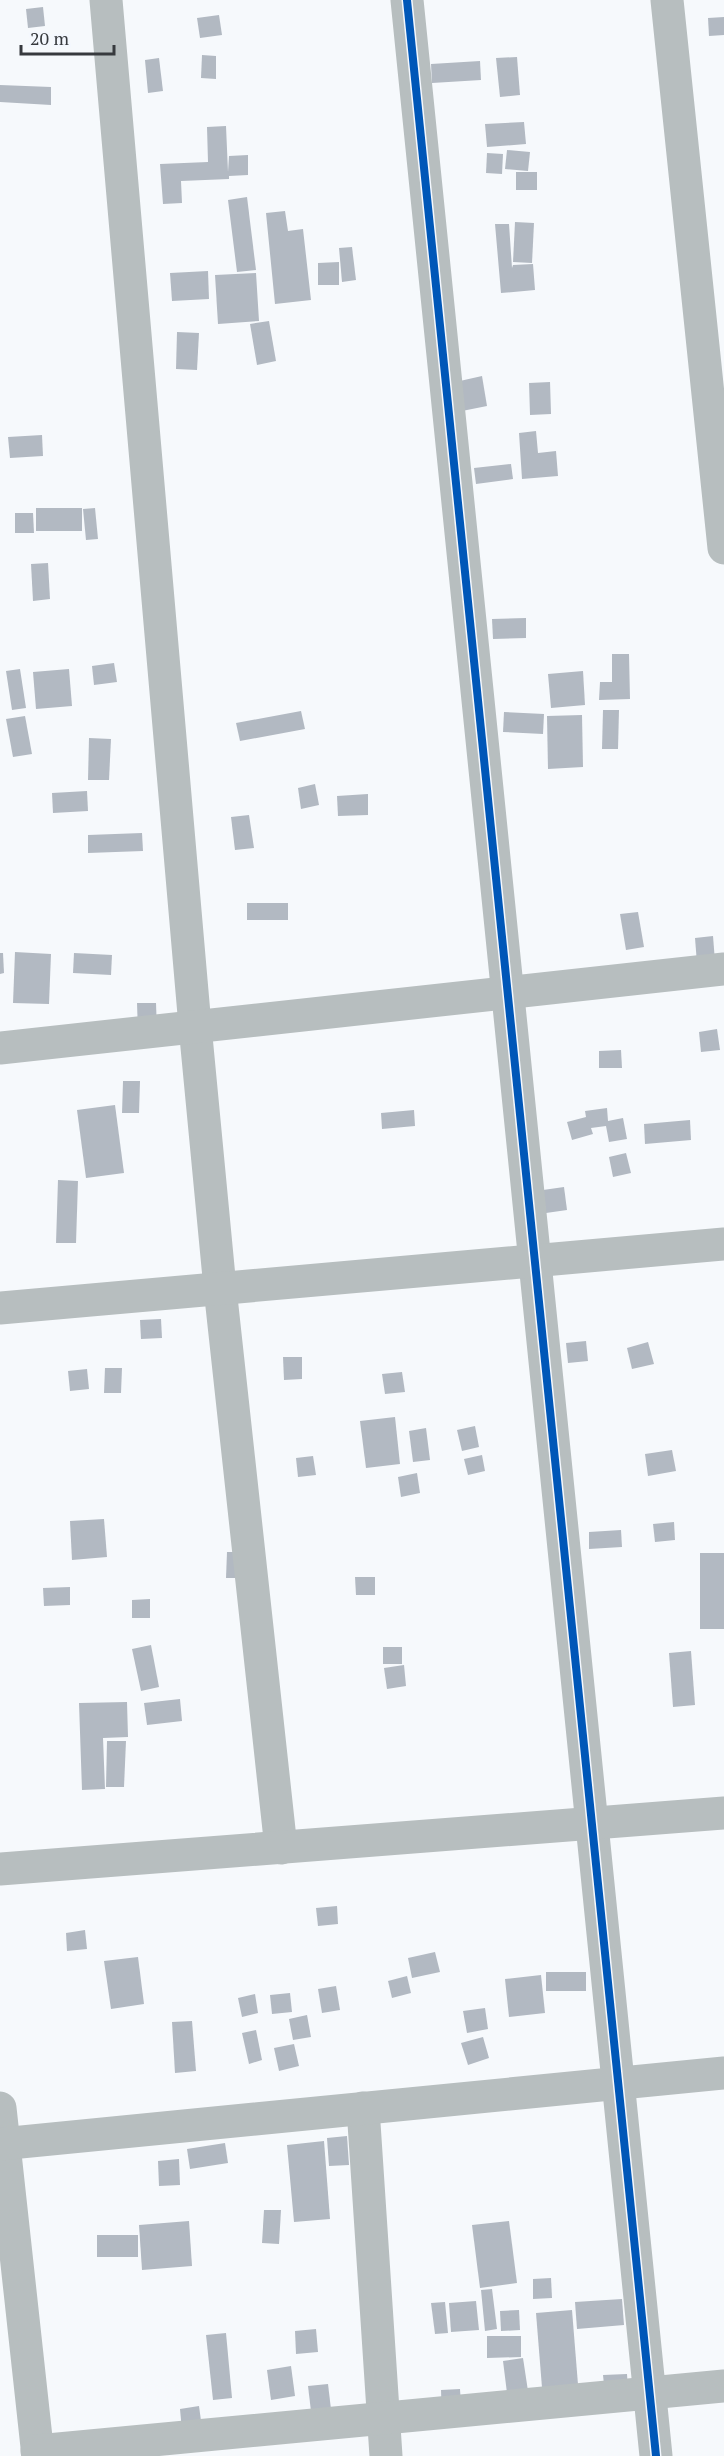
<svg xmlns="http://www.w3.org/2000/svg" width="724" height="2456" font-family="'PT Serif',serif">
	<style>
		.building { fill: #b2b9c2 }
		.lines { fill: none; stroke-linecap: round; stroke-linejoin: round }
		.minor { stroke: #b7bebf; stroke-width: 33 }
		.cycleway-casing { stroke: #f4f8fe; stroke-width: 11 }
		.cycleway { stroke: #0057b8; stroke-width: 8 }
	</style>
	<rect width="100%" height="100%" fill="#f6f9fc"/>
	<g class="building">
		<polygon points="43,7 45,26 28,28 26,9"/>
		<polygon points="219,15 222,35 200,38 197,18"/>
		<polygon points="724,17 724,35 709,36 708,18"/>
		<polygon points="202,55 216,56 216,79 201,78"/>
		<polygon points="517,57 520,95 500,97 496,58"/>
		<polygon points="159,58 163,91 148,93 145,60"/>
		<polygon points="480,61 481,80 432,83 431,64"/>
		<polygon points="0,85 51,87 51,105 0,102"/>
		<polygon points="524,122 526,144 487,147 485,124"/>
		<polygon points="226,126 228,172 229,156 248,155 248,175 229,176 229,179 181,181 182,203 163,204 160,164 208,162 207,127"/>
		<polygon points="507,150 530,152 528,171 505,169"/>
		<polygon points="487,153 503,154 502,174 486,173"/>
		<rect x="516" y="172" width="21" height="18"/>
		<polygon points="247,197 256,270 237,272 228,200"/>
		<polygon points="285,211 288,231 303,229 311,300 275,304 266,213"/>
		<polygon points="515,222 534,223 532,263 513,262"/>
		<polygon points="495,224 509,224 512,268 513,265 533,264 535,290 501,293"/>
		<polygon points="352,247 356,280 342,282 339,248"/>
		<polygon points="339,262 339,285 318,285 318,263"/>
		<polygon points="208,271 209,299 172,301 170,273"/>
		<polygon points="256,273 259,321 218,324 215,275"/>
		<polygon points="269,321 276,361 257,365 250,324"/>
		<polygon points="177,332 199,333 197,370 176,369"/>
		<polygon points="482,376 487,406 457,412 451,383"/>
		<polygon points="550,382 551,414 530,415 529,383"/>
		<polygon points="536,431 538,453 556,451 558,476 522,479 519,433"/>
		<polygon points="42,435 43,456 10,458 8,437"/>
		<polygon points="511,464 513,479 476,484 474,468"/>
		<rect x="36" y="508" width="46" height="23"/>
		<polygon points="95,508 98,539 86,540 83,509"/>
		<polygon points="15,513 33,513 34,533 15,533"/>
		<polygon points="48,563 50,599 33,601 31,564"/>
		<polygon points="526,618 526,638 493,639 492,619"/>
		<polygon points="612,654 629,654 630,699 599,700 600,682 612,682"/>
		<polygon points="114,663 117,682 94,685 92,666"/>
		<polygon points="20,669 26,708 12,710 6,671"/>
		<polygon points="69,669 72,706 36,709 33,672"/>
		<polygon points="583,671 585,705 551,708 548,674"/>
		<polygon points="603,710 619,710 618,749 602,749"/>
		<polygon points="301,711 305,729 240,741 236,723"/>
		<polygon points="504,712 544,714 543,734 503,732"/>
		<polygon points="582,715 583,767 548,769 547,716"/>
		<polygon points="25,716 32,754 13,757 6,719"/>
		<polygon points="89,738 111,739 109,780 88,780"/>
		<polygon points="315,784 319,805 301,809 298,788"/>
		<polygon points="87,791 88,811 53,813 52,793"/>
		<polygon points="368,794 368,815 338,816 337,796"/>
		<polygon points="249,815 254,848 235,850 231,817"/>
		<polygon points="142,833 143,851 88,853 88,835"/>
		<rect x="247" y="903" width="41" height="17"/>
		<polygon points="638,912 644,947 626,950 620,914"/>
		<polygon points="713,936 716,974 698,976 695,938"/>
		<polygon points="15,952 51,954 49,1004 13,1003"/>
		<polygon points="0,953 3,953 4,973 0,974"/>
		<polygon points="74,953 112,955 111,975 73,973"/>
		<polygon points="137,1003 156,1003 157,1031 138,1032"/>
		<polygon points="717,1029 720,1050 701,1052 699,1032"/>
		<polygon points="621,1050 622,1068 599,1068 599,1051"/>
		<polygon points="123,1081 140,1081 139,1113 122,1113"/>
		<polygon points="115,1105 124,1173 86,1178 77,1110"/>
		<polygon points="607,1108 608,1121 623,1118 627,1139 609,1142 606,1126 591,1128 593,1134 572,1140 567,1122 586,1117 585,1111"/>
		<polygon points="414,1110 415,1126 382,1129 381,1113"/>
		<polygon points="690,1120 691,1140 645,1144 644,1124"/>
		<polygon points="626,1153 631,1173 613,1177 609,1157"/>
		<polygon points="58,1180 78,1181 76,1243 56,1243"/>
		<polygon points="564,1187 567,1210 546,1213 543,1190"/>
		<polygon points="161,1319 162,1338 141,1339 140,1320"/>
		<polygon points="586,1341 588,1361 568,1363 566,1343"/>
		<polygon points="648,1342 654,1364 632,1369 627,1348"/>
		<polygon points="283,1357 302,1357 302,1379 284,1380"/>
		<polygon points="105,1368 122,1368 121,1393 104,1393"/>
		<polygon points="87,1369 89,1389 70,1391 68,1371"/>
		<polygon points="402,1372 405,1392 385,1394 382,1374"/>
		<polygon points="395,1417 400,1464 366,1468 360,1421"/>
		<polygon points="475,1426 479,1447 462,1451 457,1430"/>
		<polygon points="426,1428 430,1460 413,1462 409,1431"/>
		<polygon points="672,1450 676,1471 648,1476 645,1454"/>
		<polygon points="482,1455 485,1471 468,1475 464,1459"/>
		<polygon points="313,1456 316,1475 298,1477 296,1458"/>
		<polygon points="417,1473 420,1493 401,1497 398,1477"/>
		<polygon points="104,1519 107,1557 72,1560 70,1521"/>
		<polygon points="674,1522 675,1540 655,1542 653,1524"/>
		<polygon points="621,1530 622,1547 589,1549 589,1532"/>
		<polygon points="227,1552 242,1552 240,1578 226,1578"/>
		<rect x="700" y="1553" width="24" height="76"/>
		<polygon points="355,1577 375,1577 375,1595 356,1595"/>
		<polygon points="70,1587 70,1605 44,1606 43,1588"/>
		<polygon points="150,1599 150,1618 132,1618 132,1600"/>
		<polygon points="151,1645 159,1687 141,1691 132,1649"/>
		<rect x="383" y="1647" width="19" height="17"/>
		<polygon points="691,1651 695,1705 673,1707 669,1653"/>
		<polygon points="404,1665 406,1686 387,1689 384,1668"/>
		<polygon points="180,1699 182,1721 147,1725 144,1703"/>
		<polygon points="127,1702 128,1737 103,1738 105,1789 82,1790 79,1703"/>
		<polygon points="107,1741 126,1741 124,1787 106,1787"/>
		<polygon points="337,1906 338,1924 318,1926 316,1908"/>
		<polygon points="85,1930 87,1949 67,1951 66,1933"/>
		<polygon points="435,1952 440,1972 412,1978 408,1958"/>
		<polygon points="138,1957 144,2004 111,2009 104,1961"/>
		<rect x="546" y="1972" width="40" height="19"/>
		<polygon points="541,1975 545,2013 509,2017 505,1979"/>
		<polygon points="407,1976 411,1993 392,1998 388,1981"/>
		<polygon points="336,1986 340,2010 322,2013 318,1989"/>
		<polygon points="290,1993 292,2012 272,2014 270,1995"/>
		<polygon points="255,1994 258,2013 242,2017 238,1998"/>
		<polygon points="485,2008 488,2029 467,2033 463,2011"/>
		<polygon points="307,2015 311,2037 293,2040 289,2019"/>
		<polygon points="192,2021 196,2071 175,2073 172,2022"/>
		<polygon points="256,2030 262,2060 249,2064 242,2033"/>
		<polygon points="483,2037 489,2058 468,2065 461,2043"/>
		<polygon points="294,2044 299,2066 279,2071 274,2048"/>
		<polygon points="347,2136 349,2165 329,2166 327,2138"/>
		<polygon points="324,2141 330,2219 294,2222 287,2145"/>
		<polygon points="225,2143 228,2163 190,2169 187,2149"/>
		<polygon points="179,2159 180,2185 159,2186 158,2161"/>
		<polygon points="264,2210 281,2210 279,2244 262,2243"/>
		<polygon points="189,2221 192,2266 142,2270 139,2225"/>
		<polygon points="509,2221 517,2283 480,2288 472,2225"/>
		<rect x="97" y="2235" width="41" height="22"/>
		<polygon points="551,2278 552,2298 533,2299 533,2279"/>
		<polygon points="492,2289 497,2329 485,2331 481,2290"/>
		<polygon points="622,2299 624,2325 577,2329 575,2302"/>
		<polygon points="476,2301 479,2330 451,2332 449,2303"/>
		<polygon points="445,2302 448,2333 435,2334 431,2303"/>
		<polygon points="519,2310 520,2330 501,2331 500,2311"/>
		<polygon points="572,2310 579,2397 543,2400 536,2313"/>
		<polygon points="316,2329 318,2352 296,2354 295,2331"/>
		<polygon points="226,2333 232,2398 213,2400 206,2335"/>
		<polygon points="487,2336 521,2336 521,2357 487,2358"/>
		<polygon points="523,2358 528,2391 507,2393 503,2361"/>
		<polygon points="291,2366 295,2396 271,2400 267,2370"/>
		<polygon points="627,2374 628,2392 605,2394 603,2375"/>
		<polygon points="328,2384 333,2426 313,2428 308,2386"/>
		<polygon points="460,2389 462,2419 442,2420 441,2390"/>
		<polygon points="199,2406 202,2428 182,2431 180,2409"/>
	</g>
	<g class="lines">
		<g class="minor">
			<polyline points="106,0 195,1026 220,1288 281,1848"/>
			<polyline points="407,0 656,2456"/>
			<polyline points="667,0 724,548"/>
			<polyline points="0,1048 724,969"/>
			<polyline points="0,1308 724,1244"/>
			<polyline points="0,1869 724,1813"/>
			<polyline points="0,2108 38,2456"/>
			<polyline points="363,2108 386,2456"/>
			<polyline points="0,2144 724,2073"/>
			<polyline points="37,2451 724,2386"/>
		</g>
		<defs>
			<polyline id="cycleway" points="407,0 656,2456"/>
		</defs>
		<use href="#cycleway" class="cycleway-casing"/>
		<use href="#cycleway" class="cycleway"/>
	</g>
	<path d="M21 45v9h93v-9" fill="none" stroke="#373a3e" stroke-width="3"/>
	<text x="30" y="45" font-size="18" fill="#373a3e" stroke="#f4f8fe" stroke-width="4.5" paint-order="stroke">20 m</text>
</svg>
